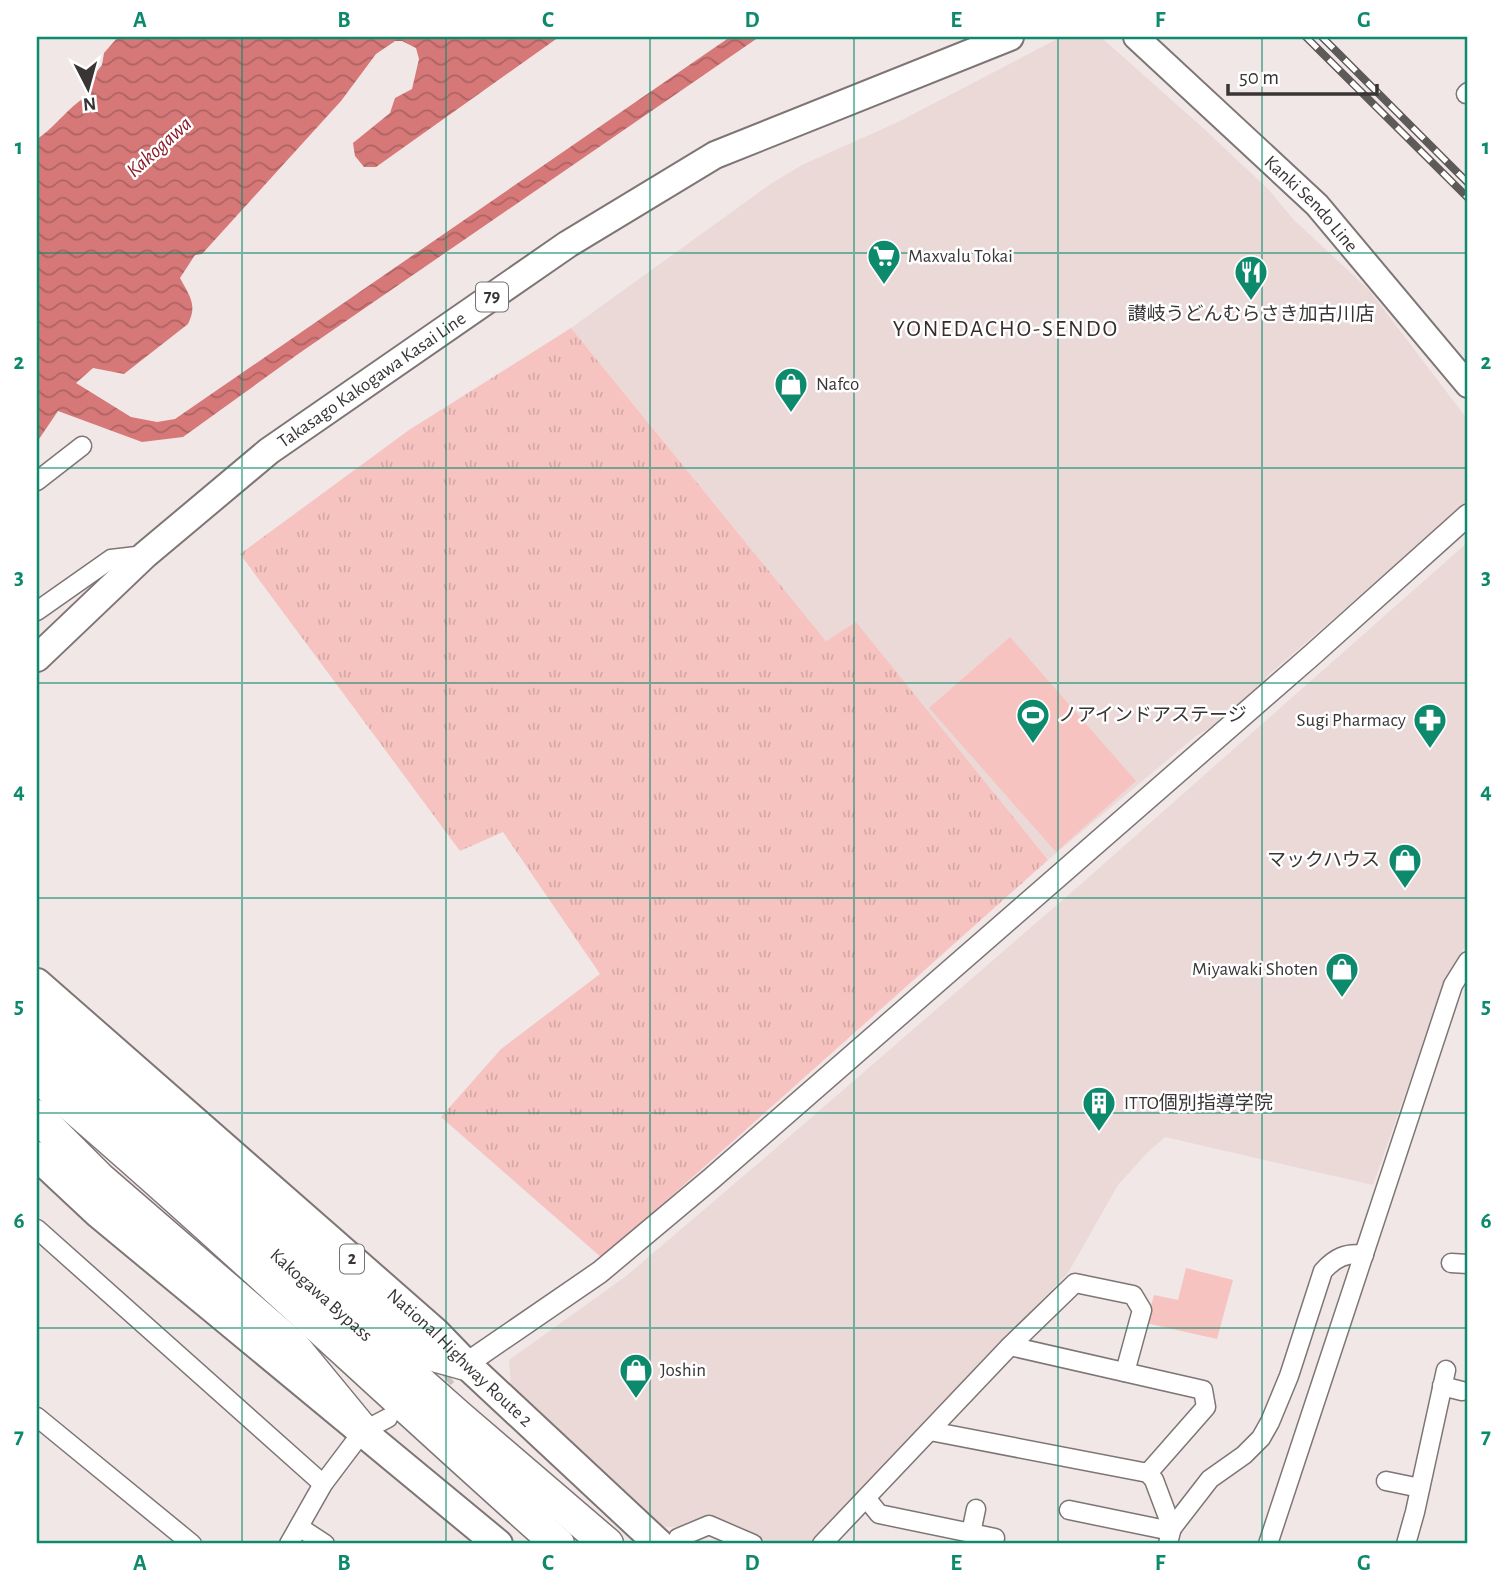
<svg xmlns="http://www.w3.org/2000/svg" width="1505" height="1581" font-family="'Alegreya Sans','Noto Sans JP',sans-serif">
	<style>
		.built { fill: #ebd9d8 }
		.grass { fill: url(#grass-tufts) }
		.park { fill: #f6c3c1 }
		.water { fill: url(#water-waves) }
		.lines { fill: none; stroke-linecap: round; stroke-linejoin: round }
		.minor-tunnel { stroke: #ccc3c3; stroke-width: 18; stroke-dasharray: 18 9; stroke-linecap: butt }
		.minor-casing { stroke: #7e7575; stroke-width: 21 }
		.tertiary-casing { stroke: #7e7575; stroke-width: 24 }
		.secondary-casing { stroke: #7e7575; stroke-width: 28 }
		.primary-casing { stroke: #7e7575; stroke-width: 30 }
		.trunk-casing { stroke: #7e7575; stroke-width: 32 }
		.motorway-casing { stroke: #7e7575; stroke-width: 35 }
		.minor { stroke: #fff; stroke-width: 18 }
		.tertiary { stroke: #fff; stroke-width: 21 }
		.secondary { stroke: #fff; stroke-width: 24 }
		.primary { stroke: #fff; stroke-width: 26 }
		.trunk { stroke: #fff; stroke-width: 28 }
		.motorway { stroke: #fff; stroke-width: 32 }
		.rail-casing { stroke: #5f5a5a; stroke-width: 8 }
		.rail { stroke: #fff; stroke-width: 5; stroke-dasharray: 16; stroke-linecap: butt }
		.grid { fill: none; stroke: #0d896c; stroke-width: 2; stroke-opacity: 0.55 }
		.labels { text-anchor: middle; dominant-baseline: central; stroke-width: 5; stroke-linejoin: round; paint-order: stroke }
		.shield { fill: #fff; stroke: #747272; stroke-width: 2 }
		.shield-label { font-size: 18px; font-weight: bold; fill: #393535 }
		.street-label { font-size: 19px; fill: #393535; stroke: #fff }
		.poi-label { font-size: 19px; fill: #393535; stroke: #fff; text-anchor: start }
		.water-label { font-size: 21px; font-style: italic; fill: #8b1927; stroke: #fff }
		.quarter-label { font-size: 23px; letter-spacing: 2px; fill: #352d2d; stroke: #fff }
		.neatline { fill: none; stroke: #0d896c; stroke-width: 2.5 }
		.grid-label { font-size: 23px; text-anchor: middle; font-weight: bold; fill: #0d896c }
	</style>
	<defs>
		<pattern id="grass-tufts" width="24" height="20" patternUnits="userSpaceOnUse" patternTransform="scale(1.75)"><rect width="24" height="20" fill="#f6c3c1"/><path d="M3 7l-1-3M5 7V3M7 7l1-3M15 17l-1-3M17 17v-4M19 17l1-3" fill="none" stroke="#d4a8a6"/></pattern>
		<pattern id="water-waves" width="16" height="10" patternUnits="userSpaceOnUse" patternTransform="scale(1.75)"><rect width="16" height="10" fill="#d67878"/><path d="M0 5q4-4 8 0t8 0" fill="none" stroke="#af6363"/></pattern>
	</defs>
	<rect width="100%" height="100%" fill="#f1e7e6"/>
	<g class="built">
		<polygon points="1061,37 1103,39 1202,127 1269,190 1293,219 1369,290 1468,420 1468,499 1454,515 1266,677 1264,697 1196,736 1048,860 856,623 826,641 571,328 772,183 802,165 898,122"/>
		<polygon points="1468,542 1468,941 1444,984 1373,1185 1165,1137 1147,1153 1118,1185 1068,1273 808,1544 772,1544 722,1522 702,1518 680,1527 659,1527 642,1522 511,1385 509,1360 625,1277 775,1149 1081,884"/>
	</g>
	<polygon class="grass" points="571,328 826,641 856,622 1048,860 602,1258 441,1117 501,1049 600,974 503,832 460,851 240,554 409,430"/>
	<g class="park">
		<polygon points="1010,637 1136,781 1056,852 929,708"/>
		<polygon points="1186,1268 1233,1280 1217,1339 1146,1323 1154,1295 1178,1300"/>
	</g>
	<path class="water" d="M118,37H559L376,167H364L355,156L353,143L390,113L395,98L412,89L419,59L416,48L402,41H395L376,54L341,101L202,254L195,255L180,278C189,295 198,305 188,324L124,374L93,368L76,383L131,417L157,422L175,419L730,37H759L301,352L183,437L142,442L58,411L37,442V139C57,126 70,104 91,94V79L102,65L104,53Z"/>
	<g class="lines">
		<polyline class="minor-tunnel" points="423,1394 449,1375"/>
		<defs>
			<g id="minor">
				<polyline points="1466,94 1468,92"/>
				<polyline points="37,481 82,446"/>
				<polyline points="37,611 111,559 145,555"/>
				<polyline points="37,1229 323,1484"/>
				<polyline points="1451,1263 1468,1264"/>
				<polyline points="1442,1386 1462,1391"/>
				<polyline points="37,1417 192,1544"/>
				<polyline points="930,1431 1148,1473 1206,1407 1203,1390 1010,1346"/>
				<polyline points="1148,1473 1154,1480 1172,1528 1171,1531"/>
				<polyline points="1386,1481 1420,1488"/>
				<polyline points="867,1499 879,1514 995,1538"/>
				<polyline points="1069,1510 1171,1531 1168,1544"/>
				<polyline points="299,1527 325,1544"/>
				<path d="M1172,1528L1210,1479L1244,1455L1261,1438L1270,1422L1289,1376L1323,1271C1335,1258 1346,1252 1364,1255"/>
				<polyline points="971,1533 976,1509"/>
				<polyline points="289,1544 323,1484 363,1431 388,1418"/>
				<polyline points="676,1544 678,1538 709,1525 753,1544"/>
				<polyline points="822,1544 1010,1346 1075,1283 1133,1295 1142,1310 1125,1372"/>
				<polyline points="1268,1544 1453,985 1468,961"/>
				<polyline points="1406,1544 1415,1512 1446,1370"/>
			</g>
			<polyline id="tertiary" points="466,1364 600,1272 711,1179 1312,655 1468,515"/>
			<g id="secondary">
				<path id="s1" d="M1136,37L1317,205L1468,385"/>
			</g>
			<g id="primary">
				<path id="s2" d="M37,658L145,555L269,451L568,244L715,155L1010,37"/>
			</g>
			<g id="trunk">
				<path id="s3" d="M37,983L435,1332L466,1364L659,1544"/>
				<polyline points="37,1156 99,1214 498,1544"/>
			</g>
			<g id="motorway">
				<polyline points="37,1015 437,1356 466,1364"/>
				<path id="s4" d="M37,1043L459,1417L607,1544"/>
				<path d="M37,1076C215,1227 383,1389 558,1544"/>
				<polyline points="37,1116 100,1179 293,1346 363,1431"/>
			</g>
		</defs>
		<use href="#minor" class="minor-casing"/>
		<use href="#tertiary" class="tertiary-casing"/>
		<use href="#secondary" class="secondary-casing"/>
		<use href="#primary" class="primary-casing"/>
		<use href="#trunk" class="trunk-casing"/>
		<use href="#motorway" class="motorway-casing"/>
		<use href="#minor" class="minor"/>
		<use href="#tertiary" class="tertiary"/>
		<use href="#secondary" class="secondary"/>
		<use href="#primary" class="primary"/>
		<use href="#trunk" class="trunk"/>
		<use href="#motorway" class="motorway"/>
		<defs>
			<g id="rail">
				<polyline points="1306,37 1468,198"/>
				<polyline points="1322,37 1468,183"/>
			</g>
		</defs>
		<use href="#rail" class="rail-casing"/>
		<use href="#rail" class="rail"/>
	</g>
	<path class="grid" d="M242,37V1544M446,37V1544M650,37V1544M854,37V1544M1058,37V1544M1262,37V1544M37,253H1468M37,468H1468M37,683H1468M37,898H1468M37,1113H1468M37,1328H1468"/>
	<defs>
		<symbol id="supermarket-pin" viewBox="-11 -11 22 30"><path d="M0 17L-7.5 6A9.5 9.5 0 1 1 7.5 6Z" fill="#0d896c" stroke="#fff"/><path d="M-6-5.5h2.5l.6 2H6L4.5 2H-2.5L-4.4-4H-6ZM-1.5 3.2a1.3 1.3 0 1 0 .1 0ZM3 3.2a1.3 1.3 0 1 0 .1 0Z" fill="#fff"/></symbol>
		<symbol id="restaurant-pin" viewBox="-11 -11 22 30"><path d="M0 17L-7.5 6A9.5 9.5 0 1 1 7.5 6Z" fill="#0d896c" stroke="#fff"/><path d="M-5-6h1v4h1v-4h1v4h1v-4h1v5L-1.5 .5V6h-2V.5L-5-1ZM5-6V6H3V1.5H1.5Q1.5-4 5-6Z" fill="#fff"/></symbol>
		<symbol id="shop-pin" viewBox="-11 -11 22 30"><path d="M0 17L-7.5 6A9.5 9.5 0 1 1 7.5 6Z" fill="#0d896c" stroke="#fff"/><path d="M-5-2.5h2.3a2.7 3.5 0 0 1 5.4 0H5L5.5 6h-11ZM-1.5-2.5h3a1.5 2.3 0 0 0-3 0Z" fill="#fff"/></symbol>
		<symbol id="stadium-pin" viewBox="-11 -11 22 30"><path d="M0 17L-7.5 6A9.5 9.5 0 1 1 7.5 6Z" fill="#0d896c" stroke="#fff"/><path d="M0-5a6.5 5 0 1 0 0 10a6.5 5 0 1 0 0-10ZM-3.5-1.8h7v3.6h-7Z" fill="#fff"/></symbol>
		<symbol id="pharmacy-pin" viewBox="-11 -11 22 30"><path d="M0 17L-7.5 6A9.5 9.5 0 1 1 7.5 6Z" fill="#0d896c" stroke="#fff"/><path d="M-2-6h4v4h4v4h-4v4h-4v-4h-4v-4h4Z" fill="#fff"/></symbol>
		<symbol id="building-pin" viewBox="-11 -11 22 30"><path d="M0 17L-7.5 6A9.5 9.5 0 1 1 7.5 6Z" fill="#0d896c" stroke="#fff"/><path d="M-4-6H4V6H1V3H-1V6H-4ZM-2.5-4.3h1.7v1.8h-1.7ZM.8-4.3h1.7v1.8H.8ZM-2.5-1h1.7V.8h-1.7ZM.8-1h1.7V.8H.8Z" fill="#fff"/></symbol>
	</defs>
	<g fill-rule="evenodd">
		<use href="#supermarket-pin" x="865" y="237" width="38" height="52"/>
		<use href="#restaurant-pin" x="1232" y="253" width="38" height="52"/>
		<use href="#shop-pin" x="772" y="365" width="38" height="52"/>
		<use href="#stadium-pin" x="1014" y="696" width="38" height="52"/>
		<use href="#pharmacy-pin" x="1411" y="701" width="38" height="52"/>
		<use href="#shop-pin" x="1386" y="841" width="38" height="52"/>
		<use href="#shop-pin" x="1323" y="950" width="38" height="52"/>
		<use href="#building-pin" x="1080" y="1084" width="38" height="52"/>
		<use href="#shop-pin" x="617" y="1351" width="38" height="52"/>
	</g>
	<g class="labels">
		<g class="shield">
			<rect x="476" y="282.5" width="32" height="29" rx="5"/>
			<rect x="340" y="1244.5" width="24" height="29" rx="5"/>
		</g>
		<g class="shield-label">
			<text x="492" y="297">79</text>
			<text x="352" y="1259">2</text>
		</g>
		<g class="street-label">
			<text stroke="none"><textPath href="#s1" startOffset="242">Kanki Sendo Line</textPath></text>
			<text stroke="none"><textPath href="#s2" startOffset="436">Takasago Kakogawa Kasai Line</textPath></text>
			<text stroke="none"><textPath href="#s4" startOffset="380">Kakogawa Bypass</textPath></text>
			<text stroke="none"><textPath href="#s3" startOffset="565">National Highway Route 2</textPath></text>
		</g>
		<g class="poi-label">
			<text x="908" y="256">Maxvalu Tokai</text>
			<text x="1251" y="314" text-anchor="middle">讃岐うどんむらさき加古川店</text>
			<text x="816" y="384">Nafco</text>
			<text x="1058" y="715">ノアインドアステージ</text>
			<text x="1406" y="720" text-anchor="end">Sugi Pharmacy</text>
			<text x="1380" y="860" text-anchor="end">マックハウス</text>
			<text x="1318" y="969" text-anchor="end">Miyawaki Shoten</text>
			<text x="1124" y="1103">ITTO個別指導学院</text>
			<text x="660" y="1370">Joshin</text>
		</g>
		<g class="water-label">
			<text transform="translate(159 147) rotate(-42)">Kakogawa</text>
		</g>
		<g class="quarter-label">
			<text x="1006" y="329">YONEDACHO-SENDO</text>
		</g>
	</g>
	<rect width="1505" height="1581" fill="none" stroke="#ffffff" stroke-width="77"/>
	<g transform="translate(88 88) rotate(174)" stroke="#ffffff" stroke-width="5" paint-order="stroke">
	<path d="M0-5L12 26L0 18L-12 26Z" fill="#393535"/>
	<text y="-10" font-size="19" font-weight="bold" text-anchor="middle" fill="#393535">N</text>
	</g>
	<path d="M1228 84v10h149v-10" fill="none" stroke="#393535" stroke-width="3.5"/>
	<text x="1239" y="84" font-size="21" fill="#393535" stroke="#ffffff" stroke-width="5" paint-order="stroke">50 m</text>
	<rect x="38" y="38" width="1428" height="1504" class="neatline"/>
	<g class="grid-label">
		<text x="140" y="27">A</text>
		<text x="344" y="27">B</text>
		<text x="548" y="27">C</text>
		<text x="752" y="27">D</text>
		<text x="956" y="27">E</text>
		<text x="1160" y="27">F</text>
		<text x="1364" y="27">G</text>
		<text x="19" y="154">1</text>
		<text x="1486" y="154">1</text>
		<text x="19" y="369">2</text>
		<text x="1486" y="369">2</text>
		<text x="19" y="584">3</text>
		<text x="1486" y="584">3</text>
		<text x="19" y="798">4</text>
		<text x="1486" y="798">4</text>
		<text x="19" y="1013">5</text>
		<text x="1486" y="1013">5</text>
		<text x="19" y="1228">6</text>
		<text x="1486" y="1228">6</text>
		<text x="19" y="1443">7</text>
		<text x="1486" y="1443">7</text>
		<text x="140" y="1570">A</text>
		<text x="344" y="1570">B</text>
		<text x="548" y="1570">C</text>
		<text x="752" y="1570">D</text>
		<text x="956" y="1570">E</text>
		<text x="1160" y="1570">F</text>
		<text x="1364" y="1570">G</text>
	</g>
</svg>
